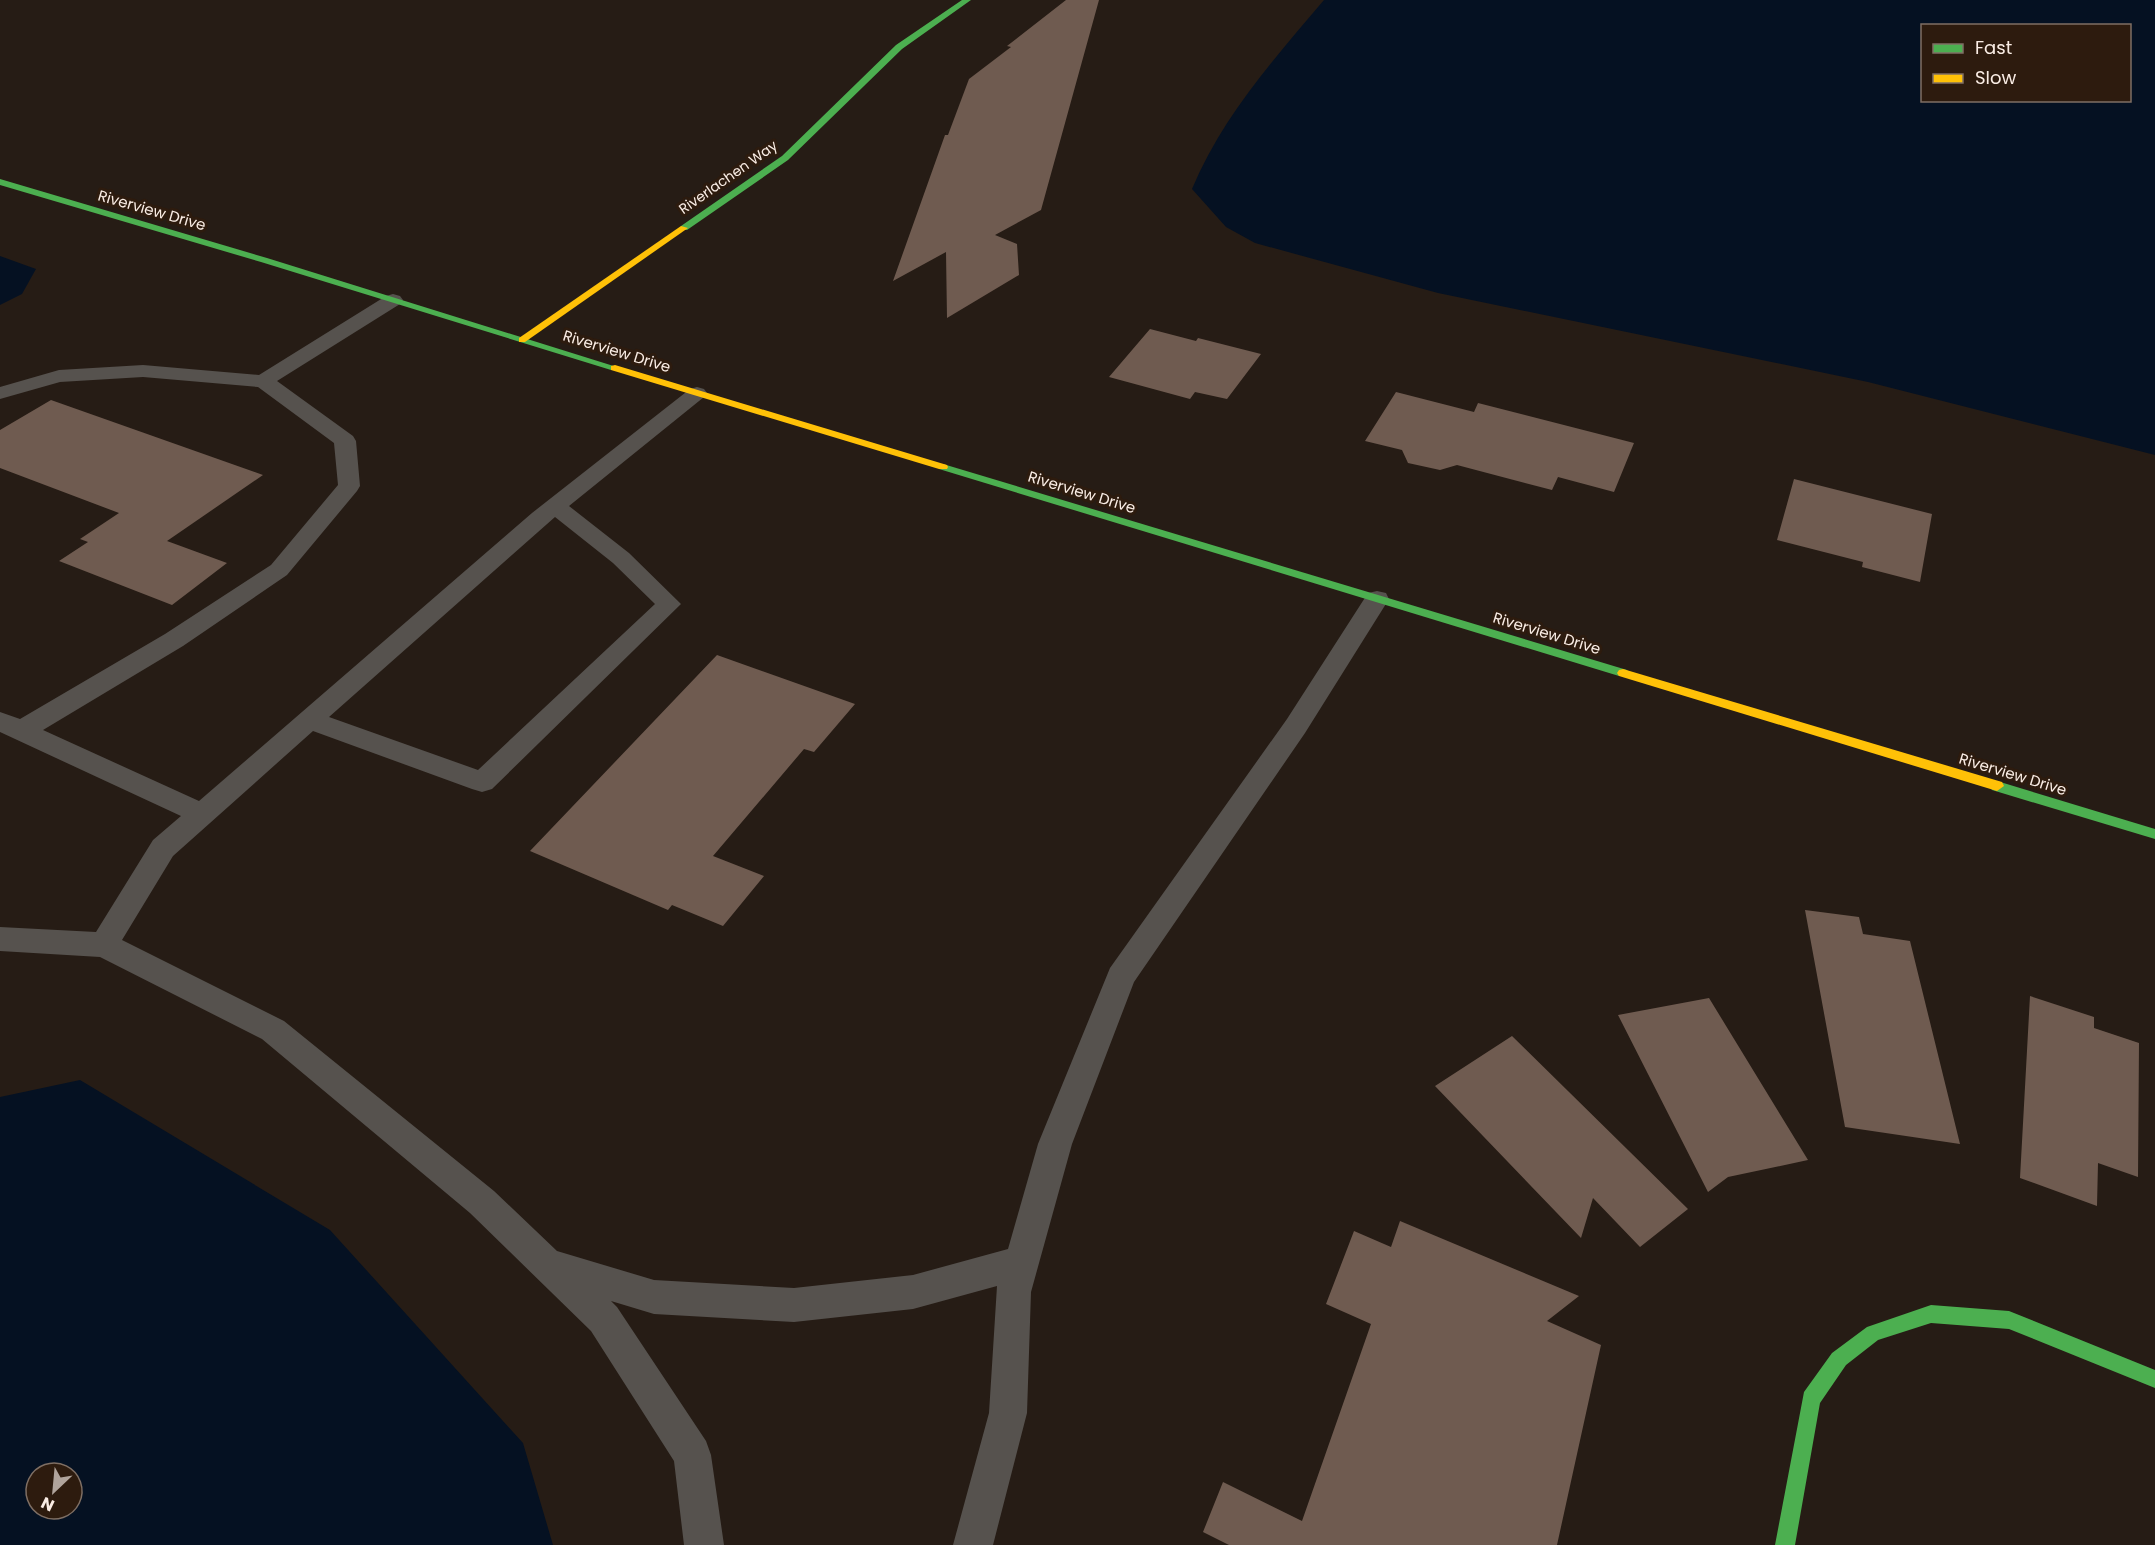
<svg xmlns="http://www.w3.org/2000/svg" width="2155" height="1545" font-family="Poppins,sans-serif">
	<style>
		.water { fill: #051122; fill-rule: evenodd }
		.building { fill: #6f5b50 }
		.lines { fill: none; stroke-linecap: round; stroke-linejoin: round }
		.lane { fill: #56524e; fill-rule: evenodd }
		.fast { fill: #4caf50; fill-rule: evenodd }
		.slow { fill: #ffc107; fill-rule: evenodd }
		.labels { text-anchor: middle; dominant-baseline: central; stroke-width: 6; stroke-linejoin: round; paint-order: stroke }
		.far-street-label { font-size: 14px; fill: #faede5; stroke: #2d1b0e }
		.street-label { font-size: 15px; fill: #faede5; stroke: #2d1b0e }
	</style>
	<rect width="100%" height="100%" fill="#261c15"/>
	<g class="water">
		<path d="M1324,0H2155V455L1868,382L1438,293L1255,243L1226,227L1192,189C1222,117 1274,59 1324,0ZM1922,26H2130V100H1922Z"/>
		<polygon points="0,256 36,269 22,294 0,305"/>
		<path d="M80,1080L330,1230L523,1443L553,1545H0V1097ZM36,1473H72V1509H36Z"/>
	</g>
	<g class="building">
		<polygon points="1066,0 1099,0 1041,210 995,235 1017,244 1019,275 947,318 946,252 893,281 945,135 948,135 969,79 1011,47 1007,46"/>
		<polygon points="1150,329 1196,341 1198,338 1261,354 1227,399 1195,392 1190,399 1109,377"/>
		<polygon points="1396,392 1474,412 1478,403 1634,443 1614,492 1558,477 1552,490 1457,465 1440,470 1408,463 1402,450 1365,441"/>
		<polygon points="51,400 263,475 167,541 227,563 172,605 59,561 88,542 80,539 119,513 0,468 0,430"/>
		<polygon points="1794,479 1932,514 1920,582 1862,567 1863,562 1777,540"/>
		<polygon points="717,655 855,704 814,752 804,749 713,856 764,876 723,926 672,905 668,910 530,851"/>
		<polygon points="1805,910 1859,917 1863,934 1910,941 1960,1144 1845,1127"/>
		<polygon points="2030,996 2094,1017 2094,1028 2139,1043 2138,1177 2098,1163 2097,1206 2020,1178"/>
		<polygon points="1709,998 1808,1160 1728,1177 1708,1192 1618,1015"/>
		<polygon points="1512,1036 1688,1209 1640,1247 1593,1198 1581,1238 1435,1086"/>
		<polygon points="1400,1221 1579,1296 1547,1321 1601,1345 1557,1545 1229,1545 1203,1532 1223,1482 1302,1521 1371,1324 1326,1304 1354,1231 1391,1247"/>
	</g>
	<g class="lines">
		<path class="lane" d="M393,294L400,296L403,300L400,304L277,381L353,436L356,441L360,486L357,491L287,575L183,646L43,730L199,801L532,513L690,389L697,387L704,389L707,393L704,397L569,506L629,553L681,604L492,789L482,792L472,789L313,731L173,856L122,940L284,1021L494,1191L557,1251L654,1280L794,1288L913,1275L1008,1249L1038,1144L1110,968L1287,719L1368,593L1377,591L1386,593L1389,599L1305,733L1134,982L1072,1144L1031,1292L1027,1413L993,1545H953L989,1413L997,1286L913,1309L794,1322L654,1314L611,1301L617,1307L706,1441L711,1455L724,1545H684L674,1461L591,1331L470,1213L262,1039L100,957L0,951V927L96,932L153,840L181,816L0,732V712L20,719L165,634L271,565L338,485L334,443L258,387L143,377L60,382L0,399V387L59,370L143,365L259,375L386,296ZM555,517L613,563L655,604L478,770L329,717Z"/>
		<g class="fast">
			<polygon points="962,0 971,0 902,49 788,160 687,230 681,230 681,226 782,156 896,45"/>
			<polygon points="0,179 267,258 620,368 619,370 611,370 261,262 0,185"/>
			<polygon points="943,464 1627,670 1629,673 1627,676 1619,676 939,469 939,465"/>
			<polygon points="1997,781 2155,829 2155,839 1992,790 1990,786 1992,782"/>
			<polygon points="1931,1305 2009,1311 2155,1370 2155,1388 2009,1329 1931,1323 1878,1340 1846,1365 1820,1403 1795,1545 1775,1545 1804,1392 1832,1353 1867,1327"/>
		</g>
		<g class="slow">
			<polygon points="681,226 688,228 525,342 519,342 519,338"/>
			<polygon points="615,365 947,465 948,467 947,469 939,469 611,370 611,366"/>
			<polygon points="1623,669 2002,782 2004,786 1997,791 1619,676 1617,673 1619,670"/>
		</g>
	</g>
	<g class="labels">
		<g class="far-street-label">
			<text transform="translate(728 177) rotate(-35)">Riverlachen Way</text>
		</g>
		<g class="street-label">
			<text transform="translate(152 210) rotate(16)">Riverview Drive</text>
			<text transform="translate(617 351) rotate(17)">Riverview Drive</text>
			<text transform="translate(1082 492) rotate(17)">Riverview Drive</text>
			<text transform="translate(1547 633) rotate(17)">Riverview Drive</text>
			<text transform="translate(2013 774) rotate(17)">Riverview Drive</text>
		</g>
	</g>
	<rect x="1921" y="24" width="210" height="78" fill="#2d1b0e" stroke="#7f6f64" stroke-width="1.5"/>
	<rect x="1933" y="44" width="30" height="9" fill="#4caf50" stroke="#7f6f64" stroke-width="1.5"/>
	<text x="1975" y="54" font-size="18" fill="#faede5">Fast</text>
	<rect x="1933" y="74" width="30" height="9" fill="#ffc107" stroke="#7f6f64" stroke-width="1.5"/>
	<text x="1975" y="84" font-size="18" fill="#faede5">Slow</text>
	<g transform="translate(54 1491) rotate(206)"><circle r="28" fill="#2d1b0e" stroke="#7f6f64" stroke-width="1.5"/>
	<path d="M0-4.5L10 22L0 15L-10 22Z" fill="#b0a49c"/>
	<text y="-9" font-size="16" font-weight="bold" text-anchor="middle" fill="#faede5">N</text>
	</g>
</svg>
